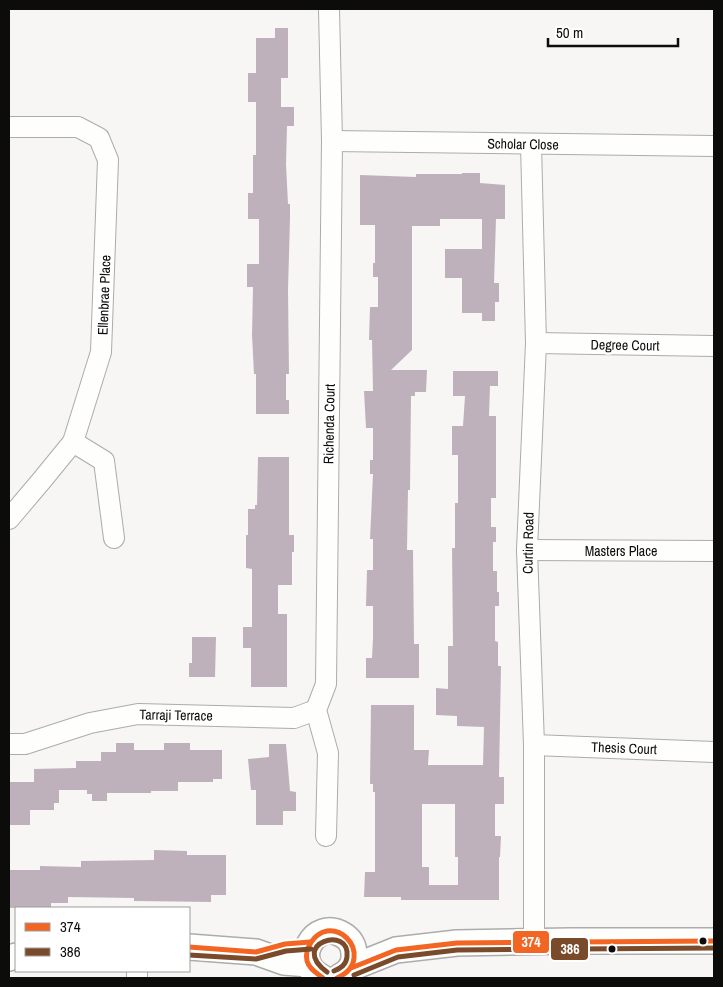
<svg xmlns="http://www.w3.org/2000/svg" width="723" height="987" font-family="'Archivo Narrow',sans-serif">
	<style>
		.building { fill: #beb1bb; fill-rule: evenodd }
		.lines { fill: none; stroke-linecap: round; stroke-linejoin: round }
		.minor-casing { stroke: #acacaa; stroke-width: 22 }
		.tertiary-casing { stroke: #acacaa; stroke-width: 28 }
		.minor { stroke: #fefefd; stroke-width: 20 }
		.tertiary { stroke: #fefefd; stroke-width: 25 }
		.bus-1-casing { stroke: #fff; stroke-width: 9 }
		.bus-2-casing { stroke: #fff; stroke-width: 9 }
		.bus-1 { stroke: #f26522; stroke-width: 5 }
		.bus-2 { stroke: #7a4b2a; stroke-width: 5 }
		.bus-dot { fill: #0c0c0b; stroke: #fff; stroke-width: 2 }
		.labels { text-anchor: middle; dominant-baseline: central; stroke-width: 5; stroke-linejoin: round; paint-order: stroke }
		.street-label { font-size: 14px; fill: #0c0c0b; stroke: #fff }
		.line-badge { stroke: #fff; stroke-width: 2 }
		.badge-label { font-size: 14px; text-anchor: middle; font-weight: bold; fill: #fff }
	</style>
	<rect width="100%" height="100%" fill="#f7f6f4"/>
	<g class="building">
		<polygon points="275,28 288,28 288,78 281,78 281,107 294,107 294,126 287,126 286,164 288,204 290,204 290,219 288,290 289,374 286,374 286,400 289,400 289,414 256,414 256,374 254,374 252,335 253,287 247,287 247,264 259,264 259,219 248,219 248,193 253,193 253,155 256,155 256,102 248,102 248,73 256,73 256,38 275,38"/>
		<polygon points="462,173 480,173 480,183 505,185 505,219 496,219 494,283 499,283 499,302 495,302 495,321 482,321 482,313 462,313 462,278 445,278 445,249 482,249 482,219 440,219 440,226 412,226 412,350 391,370 427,370 426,392 415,392 415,396 411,396 410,490 408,490 407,550 413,550 414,644 419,644 419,678 366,678 366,658 372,658 373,638 373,606 366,606 367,570 373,570 373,539 370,539 373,474 370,474 370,460 373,460 373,428 366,428 364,391 373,391 372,340 369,340 370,307 378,307 378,277 373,277 373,263 375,263 375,225 360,225 360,175 416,177 416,174 462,174"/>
		<path d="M453,371H498V386H490L489,416H496V498H491V527H496V542H493V571H497V592H499V606H495V641L498,642V666H501L499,777H504V804H495V836H501L500,857H499V900H401V897H364L365,872H375V792H373V784H370L371,705H414V750H429L428,765H483L484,727L457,726V716L436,715V688L448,689V646H453L452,548H455V503H458V455H452V426H463L465,396H453ZM422,804H455V857H458V885H429V867H422Z"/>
		<polygon points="258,457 289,457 289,535 294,535 294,552 292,552 292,585 278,585 278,614 287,614 287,687 251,687 251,648 243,648 243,627 252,627 252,569 246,568 246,535 248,535 248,509 255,509 255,505 257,505"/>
		<polygon points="192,637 216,637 215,677 189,677 189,663 192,663"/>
		<polygon points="116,743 134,743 134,750 164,750 164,743 190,743 190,750 222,750 222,779 213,779 213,782 178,782 178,791 151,791 151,793 107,793 107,801 92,801 92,794 87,794 87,790 59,790 59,803 54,803 54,810 30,810 30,825 9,825 9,782 34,782 34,769 76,768 76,761 101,761 101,752 116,752"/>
		<polygon points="269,744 286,744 290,791 296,792 296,811 283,811 283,825 256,825 256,790 251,790 248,759 269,757"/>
		<polygon points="154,850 187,851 187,855 226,855 226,895 211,895 211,902 134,901 134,898 68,897 68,903 51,903 51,907 9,908 9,870 40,870 40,866 81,867 81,861 154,860"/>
	</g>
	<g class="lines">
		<defs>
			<g id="minor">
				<polyline points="9,127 78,127 99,138 108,160 101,352 73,442 42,480 9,519"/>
				<polyline points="332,141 714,146"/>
				<polyline points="531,144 536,343 527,550 534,745 534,942"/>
				<polyline points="536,343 714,346"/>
				<polyline points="73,442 104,461 114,538"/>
				<polyline points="527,550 714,551"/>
				<polyline points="9,744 25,744 90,723 138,714 294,718 316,710"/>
				<polyline points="534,745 714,752"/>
				<polyline points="326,836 328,753 316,710 326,684 332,141 329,9"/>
				<polyline points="137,971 137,978"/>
			</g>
			<g id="tertiary">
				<polyline points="189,947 256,952 284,962 308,964"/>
				<polyline points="9,958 16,956"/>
				<polyline points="351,968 396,950 457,943 571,941 714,941"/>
				<path d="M323,978C289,963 314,917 343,935C350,939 354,946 354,954C355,964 349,972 341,976"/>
			</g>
		</defs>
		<use href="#minor" class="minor-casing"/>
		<use href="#tertiary" class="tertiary-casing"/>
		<use href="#minor" class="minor"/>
		<use href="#tertiary" class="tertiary"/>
		<defs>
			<g id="bus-1">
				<polyline points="189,947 256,952 285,944 310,942"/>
				<polyline points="351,968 396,950 457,943 714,941"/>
				<path d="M323,978C317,973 309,969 307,961C304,948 315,933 327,931C342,929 356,943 354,958C353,968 346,974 337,978"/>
			</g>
			<g id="bus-2">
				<polyline points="189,955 256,959 286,951 311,949"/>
				<path d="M327,972C288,944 351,924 347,957C346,965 341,968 334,971"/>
				<polyline points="354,975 398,957 457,950 714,948"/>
			</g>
		</defs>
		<use href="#bus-1" class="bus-1-casing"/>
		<use href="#bus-2" class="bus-2-casing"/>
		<use href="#bus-1" class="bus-1"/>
		<use href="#bus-2" class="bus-2"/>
	</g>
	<g class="bus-dot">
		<circle cx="703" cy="941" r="4.5"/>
		<circle cx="612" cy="949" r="4.5"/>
	</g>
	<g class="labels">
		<g class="street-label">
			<text transform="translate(523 144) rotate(1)">Scholar Close</text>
			<text transform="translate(104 295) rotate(-88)">Ellenbrae Place</text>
			<text transform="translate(625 345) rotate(1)">Degree Court</text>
			<text transform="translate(329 424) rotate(-89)">Richenda Court</text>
			<text transform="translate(528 543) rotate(-89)">Curtin Road</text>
			<text x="621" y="551">Masters Place</text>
			<text transform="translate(176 715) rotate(1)">Tarraji Terrace</text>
			<text transform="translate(624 748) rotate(2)">Thesis Court</text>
		</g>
	</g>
	<g class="line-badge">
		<rect x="512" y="930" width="38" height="24" rx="5" fill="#f26522"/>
		<rect x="550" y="937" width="39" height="24" rx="5" fill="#7a4b2a"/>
	</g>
	<g class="badge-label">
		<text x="531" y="947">374</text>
		<text x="570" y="954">386</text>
	</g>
	<rect width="723" height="987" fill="none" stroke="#0c0c0b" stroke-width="20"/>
	<rect x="15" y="907" width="175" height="65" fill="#ffffff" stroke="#9e9e9d"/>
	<rect x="25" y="923" width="25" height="8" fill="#f26522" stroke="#9e9e9d"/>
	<text x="60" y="932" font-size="15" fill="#0c0c0b">374</text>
	<rect x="25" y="948" width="25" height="8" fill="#7a4b2a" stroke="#9e9e9d"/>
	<text x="60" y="957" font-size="15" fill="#0c0c0b">386</text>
	<path d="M548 38v8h130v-8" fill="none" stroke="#0c0c0b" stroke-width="2.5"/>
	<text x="556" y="38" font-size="15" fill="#0c0c0b" stroke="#ffffff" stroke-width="4" paint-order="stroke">50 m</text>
</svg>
